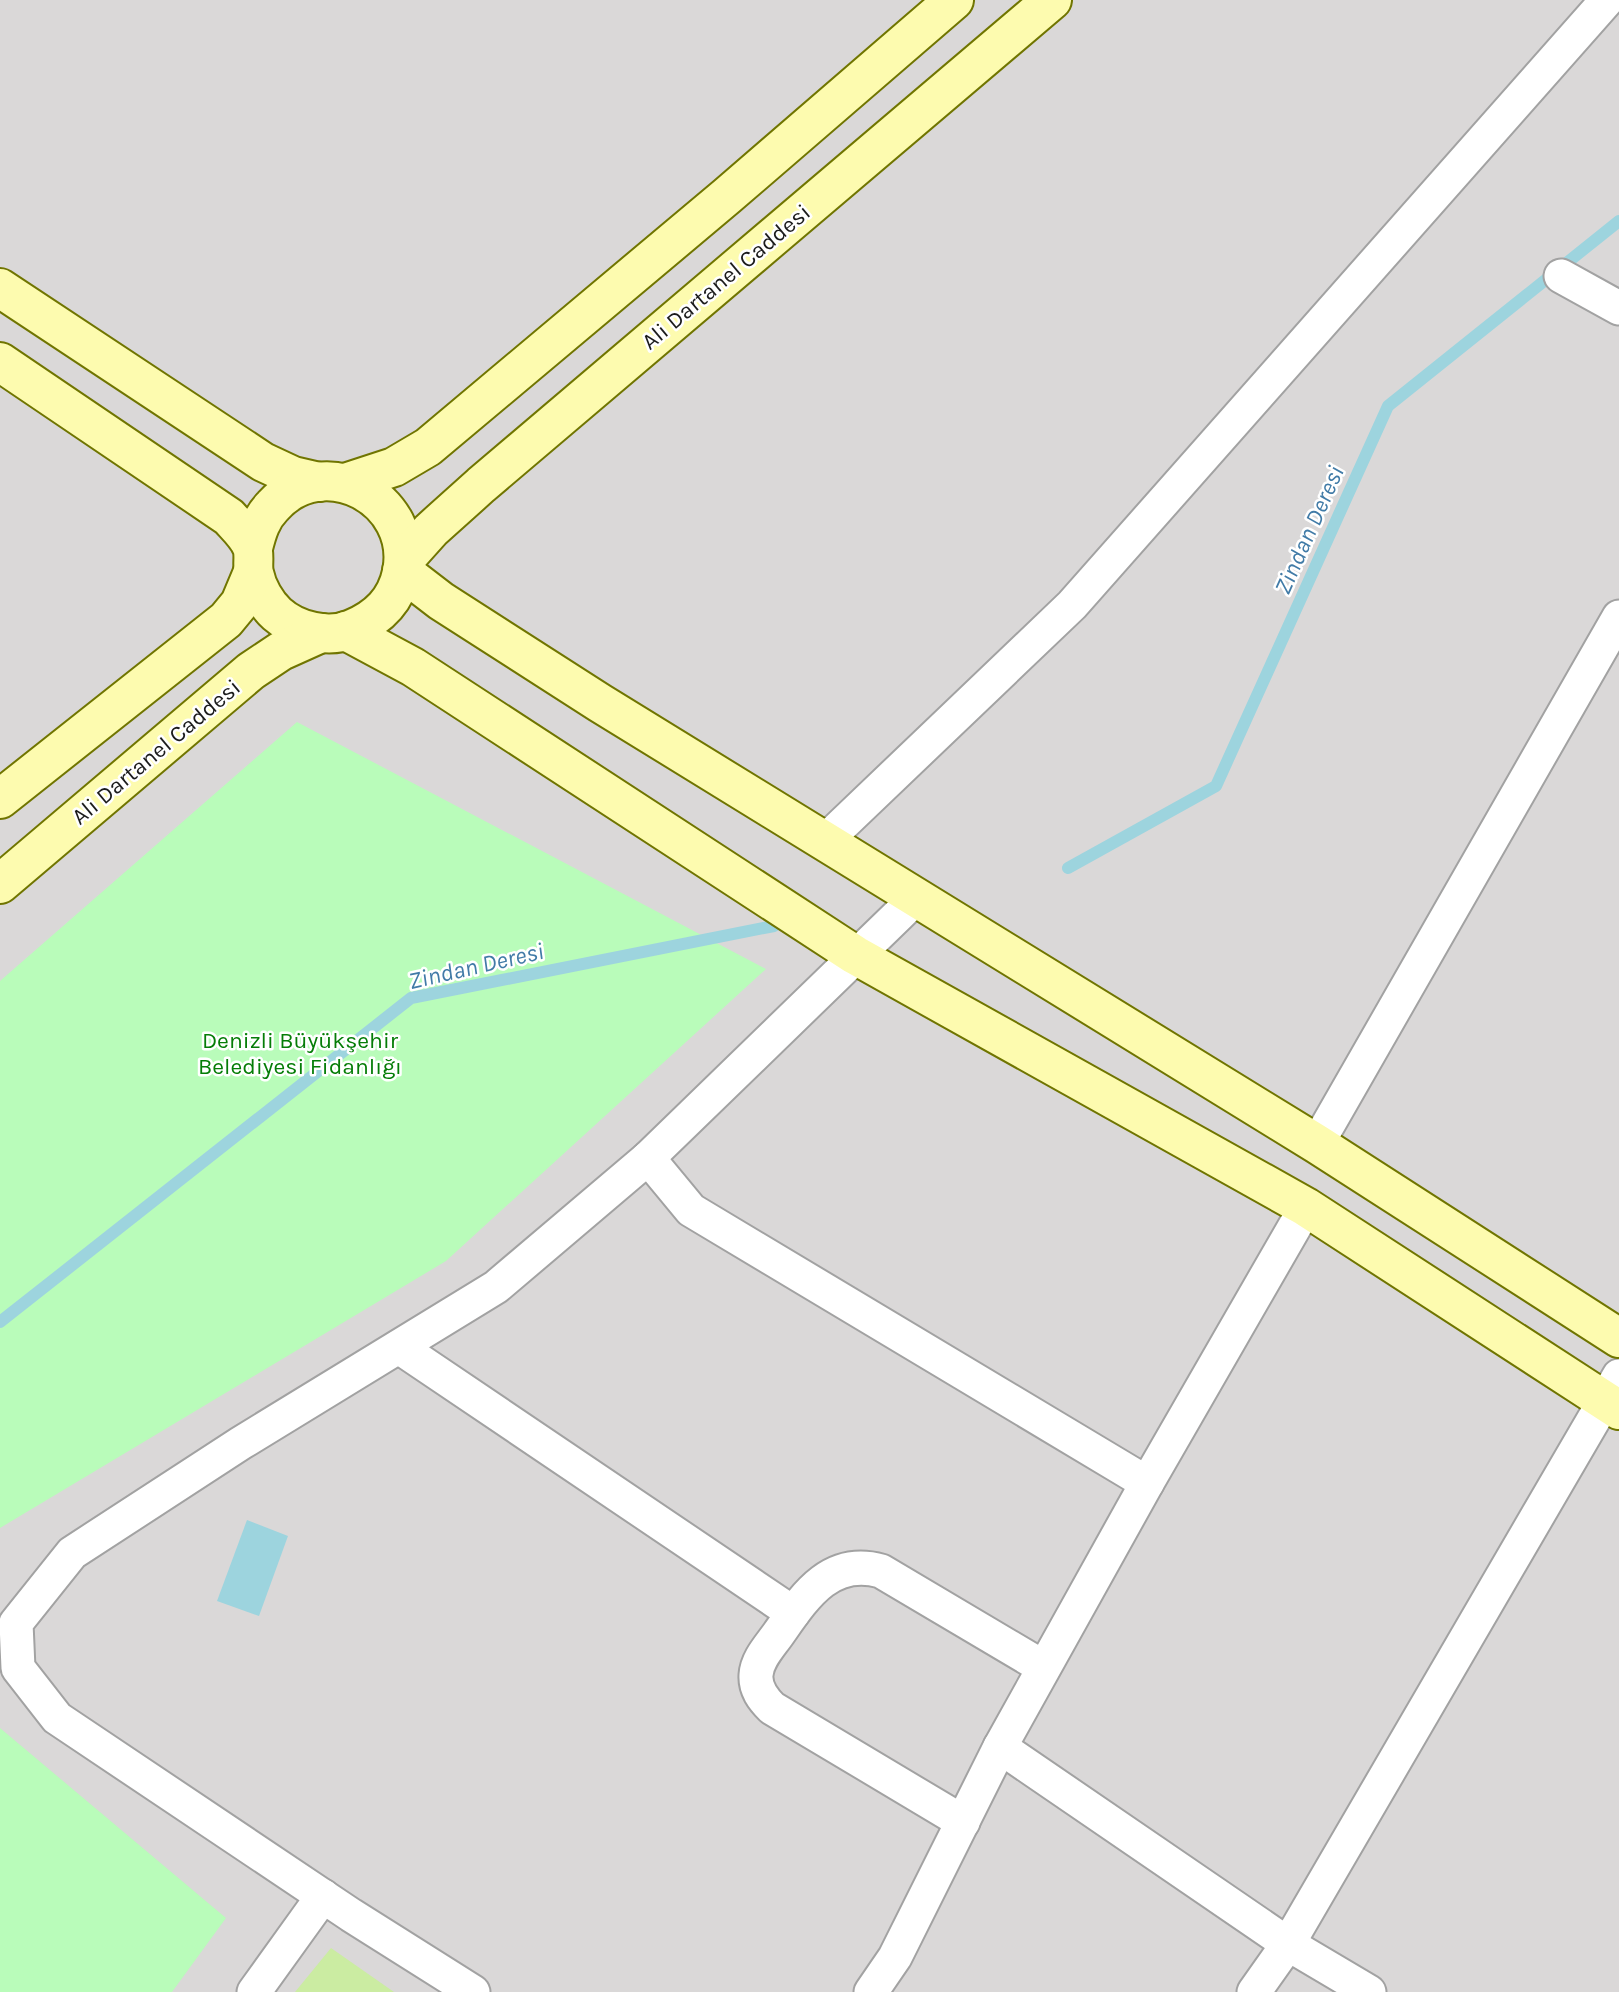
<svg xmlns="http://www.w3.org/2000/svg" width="1619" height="1992" font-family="Karla,sans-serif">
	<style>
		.residential { fill: #dad8d8 }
		.grass { fill: #cbeca2 }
		.park { fill: #b9fcba }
		.water { fill: #9dd4de }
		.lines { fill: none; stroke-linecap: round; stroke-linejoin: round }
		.stream { stroke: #9dd4de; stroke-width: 12 }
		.street-casing { stroke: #a2a2a2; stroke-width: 37 }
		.secondary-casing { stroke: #707500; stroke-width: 42 }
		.street { stroke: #fff; stroke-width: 33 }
		.secondary { stroke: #fdfbaf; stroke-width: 38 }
		.labels { text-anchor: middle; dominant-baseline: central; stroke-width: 5; stroke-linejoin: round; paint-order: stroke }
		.street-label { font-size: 23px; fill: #1b1b1b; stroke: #fff }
		.park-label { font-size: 23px; fill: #057d07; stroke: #fff }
		.water-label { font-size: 24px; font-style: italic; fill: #417ba7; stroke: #fff }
	</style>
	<rect width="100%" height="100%" fill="#eee8e0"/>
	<rect class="residential" x="0" y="0" width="1619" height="1992"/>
	<polygon class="grass" points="331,1948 394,1992 395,1992 295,1992"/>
	<g class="park">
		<polygon points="297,722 766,969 446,1261 0,1528 0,981"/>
		<polygon points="0,1728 226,1918 172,1992 0,1992"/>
	</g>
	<polygon class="water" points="247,1520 288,1536 259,1616 217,1601"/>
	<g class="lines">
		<g class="stream">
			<polyline points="1068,868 1216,786 1388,406 1619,221"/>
			<polyline points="0,1322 411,998 774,926"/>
		</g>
		<defs>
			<g id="street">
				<polyline points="1561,276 1619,308"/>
				<polyline points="824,842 1072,605 1607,0"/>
				<polyline points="1317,1144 1619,617"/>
				<polyline points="648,1158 691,1210 1147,1483"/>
				<polyline points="1306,1207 1147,1483 1000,1747 1288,1944 1369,1992"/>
				<polyline points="399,1347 793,1613"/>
				<path d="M963,1822L772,1708C763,1699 755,1689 756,1675C757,1659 770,1646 779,1633C805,1596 830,1557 881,1571L1043,1667"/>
				<polyline points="254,1992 323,1896"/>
				<polyline points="473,1992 351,1915 57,1718 18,1668 16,1623 72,1553 241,1443 496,1287 648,1158 916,898"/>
				<polyline points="871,1992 895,1957 1000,1747"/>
				<polyline points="1254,1992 1288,1944 1619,1376"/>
			</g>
			<g id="secondary">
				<polyline points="0,288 263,462 293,476 319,482"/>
				<path d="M0,362L229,517C237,526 248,536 252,547C255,555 252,565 254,573C257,588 266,604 277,614C296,631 328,639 352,629C378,618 396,601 402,572C416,499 324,449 273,506C261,518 257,532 253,548"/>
				<polyline points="345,483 394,467 428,447 727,196 954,0"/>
				<polyline points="405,559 431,530 481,485 1052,0"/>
				<polyline points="402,571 441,601 600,703 1317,1144 1619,1338"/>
				<polyline points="346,631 413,667 855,955 1306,1207 1619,1410"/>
				<polyline points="0,799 226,620 240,603 253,572"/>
				<polyline points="0,884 251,671 281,651 321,633"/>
			</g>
		</defs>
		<use href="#street" class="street-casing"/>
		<use href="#secondary" class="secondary-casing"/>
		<use href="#street" class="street"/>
		<use href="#secondary" class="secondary"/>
	</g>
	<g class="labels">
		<g class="street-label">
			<text transform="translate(726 277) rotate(-40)">Ali Dartanel Caddesi</text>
			<text transform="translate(156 752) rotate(-40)">Ali Dartanel Caddesi</text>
		</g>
		<g class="park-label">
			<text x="300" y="1040">Denizli Büyükşehir<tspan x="300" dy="26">Belediyesi Fidanlığı</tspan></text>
		</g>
		<g class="water-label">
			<text transform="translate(1309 530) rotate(-66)">Zindan Deresi</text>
			<text transform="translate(476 966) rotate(-13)">Zindan Deresi</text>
		</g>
	</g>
</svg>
